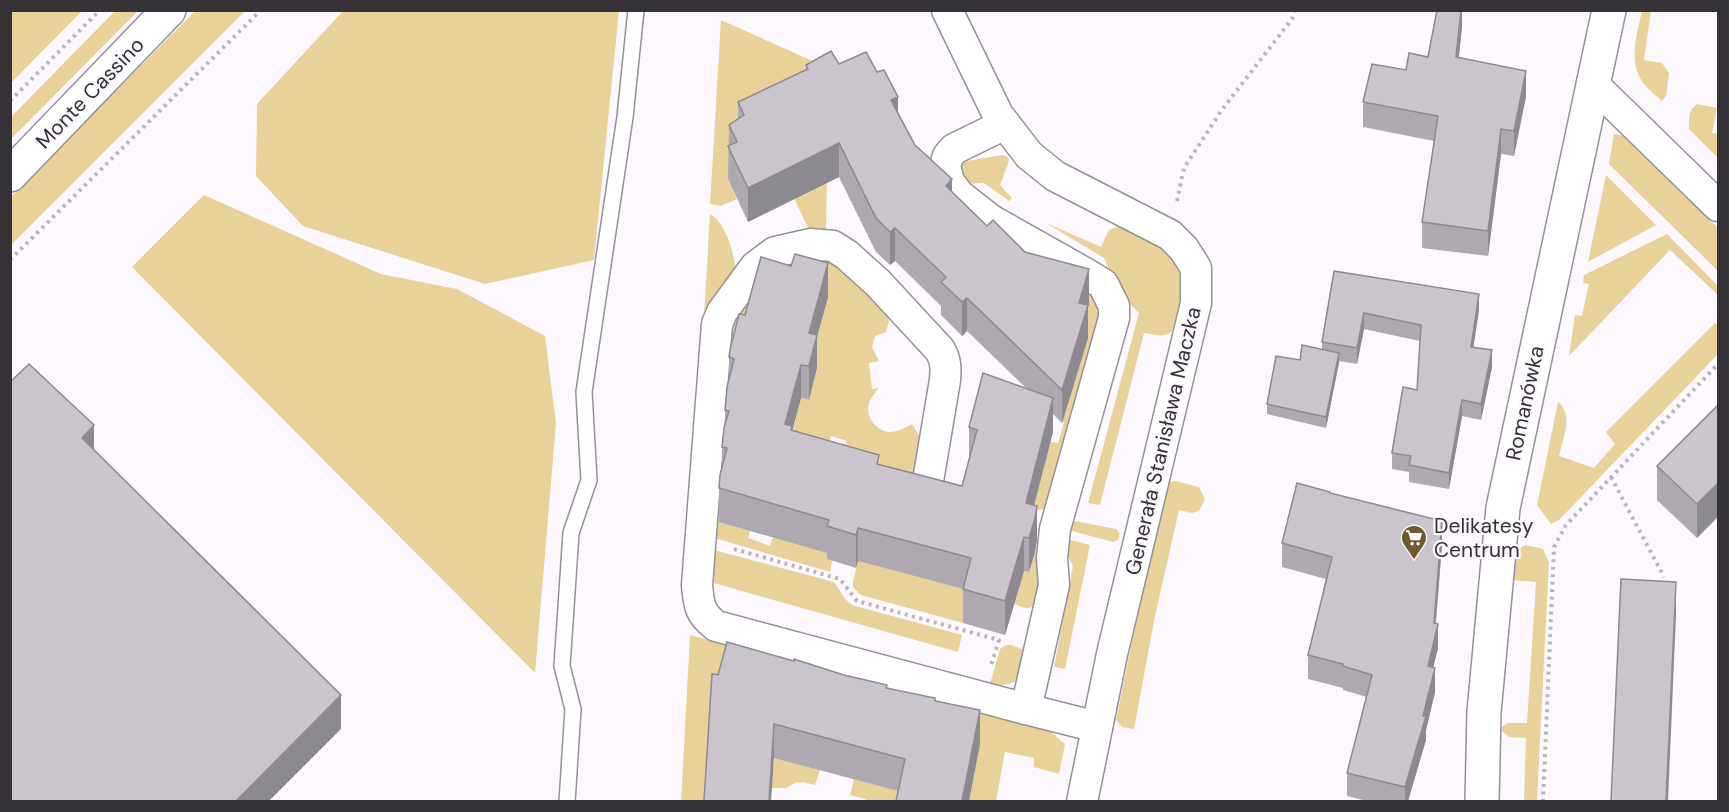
<svg xmlns="http://www.w3.org/2000/svg" width="1729" height="812" font-family="'DM Sans',sans-serif">
	<style>
		.green { fill: #e9d19a }
		.lines { fill: none; stroke-linecap: round; stroke-linejoin: round }
		.service-casing { stroke: #969099; stroke-width: 18 }
		.minor-casing { stroke: #969099; stroke-width: 33 }
		.tertiary-casing { stroke: #969099; stroke-width: 36 }
		.secondary-casing { stroke: #969099; stroke-width: 36 }
		.path { stroke: #b9b6bb; stroke-width: 4; stroke-dasharray: 3 4.5; stroke-linecap: butt }
		.service { stroke: #fff; stroke-width: 15 }
		.minor { stroke: #fff; stroke-width: 30 }
		.tertiary { stroke: #fff; stroke-width: 33 }
		.secondary { stroke: #fff; stroke-width: 33 }
		.wall { fill: #aea9b0 }
		.shaded-wall { fill: #8d8990 }
		.building { fill: #cac4cd; stroke: #8d8990; stroke-width: 1.5 }
		.labels { text-anchor: middle; dominant-baseline: central; stroke-width: 4.5; stroke-linejoin: round; paint-order: stroke }
		.street-label { font-size: 21px; fill: #343236; stroke: #fcf8fe }
		.poi-label { font-size: 21px; fill: #343236; stroke: #fcf8fe; text-anchor: start }
	</style>
	<rect width="100%" height="100%" fill="#fcf8fe"/>
	<g class="green">
		<polygon points="11,10 82,11 11,83 10,11"/>
		<polygon points="116,10 138,11 11,139 11,117"/>
		<polygon points="195,11 245,11 11,245 11,197"/>
		<polygon points="343,11 619,11 594,260 485,284 303,226 256,176 257,104"/>
		<path d="M1642,11H1651L1644,60L1662,63L1669,73L1666,96L1662,101C1656,96 1650,91 1645,85C1627,64 1637,33 1642,11Z"/>
		<polygon points="721,20 866,85 728,179 737,199 721,206 710,204"/>
		<path d="M1697,104L1717,108L1712,133L1718,134V158L1689,129C1689,119 1688,110 1697,104Z"/>
		<polygon points="1614,134 1625,136 1718,228 1718,271 1609,164"/>
		<polygon points="1002,155 1008,157 1009,161 1000,185 1012,198 1009,201 984,183 965,184 959,164 961,162"/>
		<polygon points="917,167 1095,291 1103,321 1047,508 1039,510 1033,509 1050,442 1058,443 1064,422 1057,418 1070,368"/>
		<polygon points="827,172 826,230 809,230 794,198"/>
		<polygon points="1606,175 1656,225 1588,262"/>
		<polygon points="204,195 381,274 457,289 545,336 556,424 535,673 132,267"/>
		<path d="M710,214C727,224 735,256 736,275L704,317Z"/>
		<path d="M1046,223L1101,247L1109,230L1119,226L1124,227C1137,233 1151,239 1163,247C1166,250 1169,254 1172,258C1189,281 1179,306 1172,331C1164,339 1154,334 1144,333L1100,505L1088,503L1139,313L1129,303L1112,277L1104,258Z"/>
		<polygon points="1667,234 1718,286 1718,295 1670,250 1569,356 1575,315 1582,316 1589,284 1583,283 1584,275"/>
		<path d="M817,256L834,257L888,313L889,321L886,332L875,336L872,347L879,361L869,363L872,389L879,388C874,394 868,401 868,409C868,420 878,431 889,432C898,432 905,428 912,424L922,440L920,473L909,476L845,451L847,441L831,436L829,446L785,458L801,398L809,400L817,369L735,363L723,360L722,335L767,270Z"/>
		<path d="M1715,323L1718,326V354L1559,520L1551,524L1537,505L1558,402C1574,416 1563,437 1559,456L1594,468L1615,444L1606,432Z"/>
		<polygon points="720,379 730,382 729,445 718,479 727,482 717,521 750,531 748,538 770,546 773,537 829,553 832,561 830,572 711,537"/>
		<polygon points="1175,481 1199,487 1205,499 1199,511 1192,513 1179,510 1155,616 1134,729 1122,727 1116,720 1144,582 1168,483"/>
		<path d="M1075,521L1116,529C1120,532 1120,536 1118,540L1113,542L1064,529Z"/>
		<polygon points="1063,538 1090,545 1065,669 1054,667 1073,566 1065,551"/>
		<path d="M1039,541L1043,553L1036,604C1029,611 1023,607 1014,604L1024,571L1029,572Z"/>
		<path d="M1525,545L1543,549L1549,562L1537,801H1524L1526,738L1509,737L1501,730L1502,727L1507,723H1527L1536,582L1511,580C1513,566 1511,553 1525,545Z"/>
		<polygon points="710,549 834,582 845,599 852,605 962,635 958,652 703,580"/>
		<polygon points="858,561 971,591 963,623 861,595 853,587 853,581"/>
		<polygon points="690,635 961,707 1046,728 1065,744 1059,774 1034,767 1034,758 1005,752 996,801 969,801 980,744 832,713 706,801 681,802"/>
		<path d="M1006,645H1011L1025,650C1024,657 1025,669 1022,675C1015,686 1000,686 990,684L1000,649Z"/>
		<polygon points="775,753 820,770 815,785 803,782 795,783 786,788 771,788"/>
		<polygon points="854,779 905,793 903,802 868,801 865,799 850,795"/>
	</g>
	<g class="lines">
		<defs>
			<polyline id="service" points="567,802 573,709 562,666 571,533 589,480 584,392 625,117 636,10"/>
			<g id="minor">
				<polyline points="947,10 998,115 1029,155 1055,176 1170,235 1184,249 1196,268 1196,303 1112,654 1082,802"/>
				<polyline points="1592,83 1718,206"/>
				<polyline points="1005,124 954,149 948,156 945,166 949,182 959,195 991,220 1085,273 1103,284 1114,306 1114,318 1055,529 1052,558 1054,585 1026,709 1097,727"/>
				<path d="M928,481L945,380C946,369 946,360 940,350L878,283L847,255L833,246L810,244L775,252L755,267L722,312L717,324L697,585C699,605 699,613 716,626L1026,709"/>
			</g>
			<polyline id="tertiary" points="1482,802 1484,712 1503,508 1609,10"/>
			<polyline id="secondary" points="10,175 169,10"/>
		</defs>
		<use href="#service" class="service-casing"/>
		<use href="#minor" class="minor-casing"/>
		<use href="#tertiary" class="tertiary-casing"/>
		<use href="#secondary" class="secondary-casing"/>
		<g class="path">
			<polyline points="10,101 100,10"/>
			<polyline points="1177,201 1184,168 1221,111 1292,19 1295,10"/>
			<polyline points="10,260 261,10"/>
			<polyline points="1611,477 1664,577"/>
			<polyline points="734,549 840,579 857,601 999,640 991,665"/>
			<polyline points="1543,802 1554,547 1566,525 1718,364"/>
		</g>
		<use href="#service" class="service"/>
		<use href="#minor" class="minor"/>
		<use href="#tertiary" class="tertiary"/>
		<use href="#secondary" class="secondary"/>
	</g>
	<g class="wall">
		<polygon points="1462,10 1462,26 1459,57 1526,96 1514,156 1501,154 1488,256 1422,248 1422,222 1434,141 1363,127 1363,102 1428,57"/>
		<polygon points="839,64 898,112 915,145 952,192 987,226 1025,252 1089,302 1088,307 1088,338 1062,423 1053,414 1053,432 1034,506 1037,540 1035,552 1029,572 1024,571 1005,635 963,623 963,589 858,561 856,568 827,559 827,553 719,522 719,488 722,466 722,447 725,423 725,410 729,379 729,357 745,315 828,297 817,337 817,368 809,400 801,398 792,431 879,464 962,486 969,460 969,427 1027,389 967,331 962,336 941,315 941,306 895,261 890,265 876,252 839,177 748,222 728,179 729,125 738,119 738,102 806,70 806,65"/>
		<polygon points="1334,271 1479,310 1473,347 1492,367 1481,420 1462,416 1449,489 1409,482 1409,472 1392,469 1392,453 1417,390 1420,341 1364,329 1357,364 1339,361 1326,428 1267,414 1267,404 1300,360 1322,349 1322,342"/>
		<polygon points="1719,404 1697,538 1657,500 1657,466"/>
		<polygon points="1330,493 1442,545 1436,623 1438,648 1433,667 1435,692 1426,730 1426,740 1408,801 1367,801 1347,796 1347,773 1367,697 1343,690 1343,688 1308,679 1308,655 1326,579 1282,567 1282,543"/>
		<polygon points="712,674 887,689 935,701 980,744 969,801 896,801 898,791 774,758"/>
	</g>
	<g class="shaded-wall">
		<polygon points="1461,10 1462,10 1462,26 1456,82 1456,57"/>
		<polygon points="1526,71 1526,96 1514,156 1514,131"/>
		<polygon points="898,97 898,131 891,100"/>
		<polygon points="1501,129 1501,154 1488,256 1488,231"/>
		<polygon points="839,143 839,177 748,222 748,188"/>
		<polygon points="952,179 952,213 946,186"/>
		<polygon points="895,228 895,261 890,265 890,232"/>
		<polygon points="828,263 828,297 817,337 817,368 809,400 809,333"/>
		<polygon points="1089,269 1089,302 1088,307 1088,338 1062,423 1062,390 1079,303"/>
		<polygon points="1479,294 1479,310 1471,364 1471,347"/>
		<polygon points="967,298 967,331 962,336 962,302"/>
		<polygon points="1364,313 1364,329 1357,364 1357,348"/>
		<polygon points="1492,350 1492,367 1481,420 1481,404"/>
		<polygon points="1339,353 1339,363 1326,428 1326,417"/>
		<polygon points="801,365 801,398 792,431 785,424"/>
		<polygon points="1053,398 1053,432 1026,536 1026,503"/>
		<polygon points="1462,400 1462,416 1449,489 1449,473"/>
		<polygon points="94,425 94,459 82,438"/>
		<polygon points="1719,482 1719,516 1697,538 1697,504"/>
		<polygon points="1037,506 1037,540 1035,552 1029,572 1029,538"/>
		<polygon points="1442,521 1442,545 1434,640 1438,624 1438,648 1428,690 1428,666 1434,623"/>
		<polygon points="858,528 858,561 856,568 856,535"/>
		<polygon points="1024,537 1024,571 1005,635 1005,601"/>
		<polygon points="1676,582 1676,615 1668,801 1666,801"/>
		<polygon points="1435,668 1435,692 1426,730 1426,740 1408,801 1405,801 1405,787"/>
		<polygon points="341,695 341,729 269,801 236,801"/>
		<polygon points="980,710 980,744 969,801 962,801"/>
		<polygon points="774,724 774,758 771,801 769,801"/>
	</g>
	<g class="building">
		<polygon points="1437,10 1461,10 1456,57 1526,71 1514,131 1501,129 1488,231 1422,222 1438,116 1363,102 1372,64 1406,70 1409,53 1428,57"/>
		<polygon points="831,51 839,64 866,52 877,72 884,70 898,97 891,100 915,145 952,179 946,186 987,226 993,220 1025,252 1089,269 1079,303 1088,305 1062,390 967,298 962,302 941,282 946,277 895,228 890,232 876,218 839,143 748,188 728,146 737,142 729,125 744,115 738,102 808,69 806,65"/>
		<polygon points="795,254 828,263 809,333 817,335 809,366 801,365 785,424 792,426 791,430 879,455 877,464 962,486 977,430 969,427 983,373 1053,398 1026,503 1037,506 1035,518 1029,538 1024,537 1005,601 963,589 971,558 858,528 856,535 827,526 829,520 719,488 720,475 727,448 722,447 724,428 729,411 725,410 727,387 734,359 729,357 730,350 739,314 745,315 761,257 791,266"/>
		<polygon points="1334,271 1479,294 1471,347 1492,350 1481,404 1462,400 1449,473 1409,465 1411,456 1392,453 1403,387 1417,390 1421,325 1364,313 1357,348 1322,342"/>
		<polygon points="1302,345 1339,353 1326,417 1267,404 1276,356 1300,360"/>
		<polygon points="29,364 94,425 82,438 341,695 236,801 10,801 10,382"/>
		<polygon points="1719,404 1719,482 1697,504 1657,466"/>
		<polygon points="1297,483 1330,492 1330,493 1442,521 1434,623 1438,624 1428,666 1435,668 1423,716 1426,716 1405,787 1347,773 1372,675 1343,666 1343,664 1308,655 1332,557 1282,543"/>
		<polygon points="1621,579 1676,582 1666,801 1611,801"/>
		<polygon points="727,642 794,661 794,659 844,675 887,685 886,688 935,698 935,701 980,710 962,801 896,801 905,759 774,724 769,801 704,801 712,674 718,675"/>
	</g>
	<defs>
		<symbol id="supermarket-pin" viewBox="-11 -11 22 30"><path d="M0 17L-7.5 6A9.5 9.5 0 1 1 7.5 6Z" fill="#6f5b2a" stroke="#fcf8fe"/><path d="M-6-5.5h2.5l.6 2H6L4.5 2H-2.5L-4.4-4H-6ZM-1.5 3.2a1.3 1.3 0 1 0 .1 0ZM3 3.2a1.3 1.3 0 1 0 .1 0Z" fill="#fff"/></symbol>
	</defs>
	<g fill-rule="evenodd">
		<use href="#supermarket-pin" x="1399" y="523" width="30" height="40"/>
	</g>
	<g class="labels">
		<g class="street-label">
			<text transform="translate(90 93) rotate(-46)">Monte Cassino</text>
			<text transform="translate(1525 403) rotate(-78)">Romanówka</text>
			<text transform="translate(1163 441) rotate(-77)">Generała Stanisława Maczka</text>
		</g>
		<g class="poi-label">
			<text x="1434" y="526">Delikatesy<tspan x="1434" dy="24">Centrum</tspan></text>
		</g>
	</g>
	<rect width="1729" height="812" fill="none" stroke="#343236" stroke-width="24"/>
</svg>
